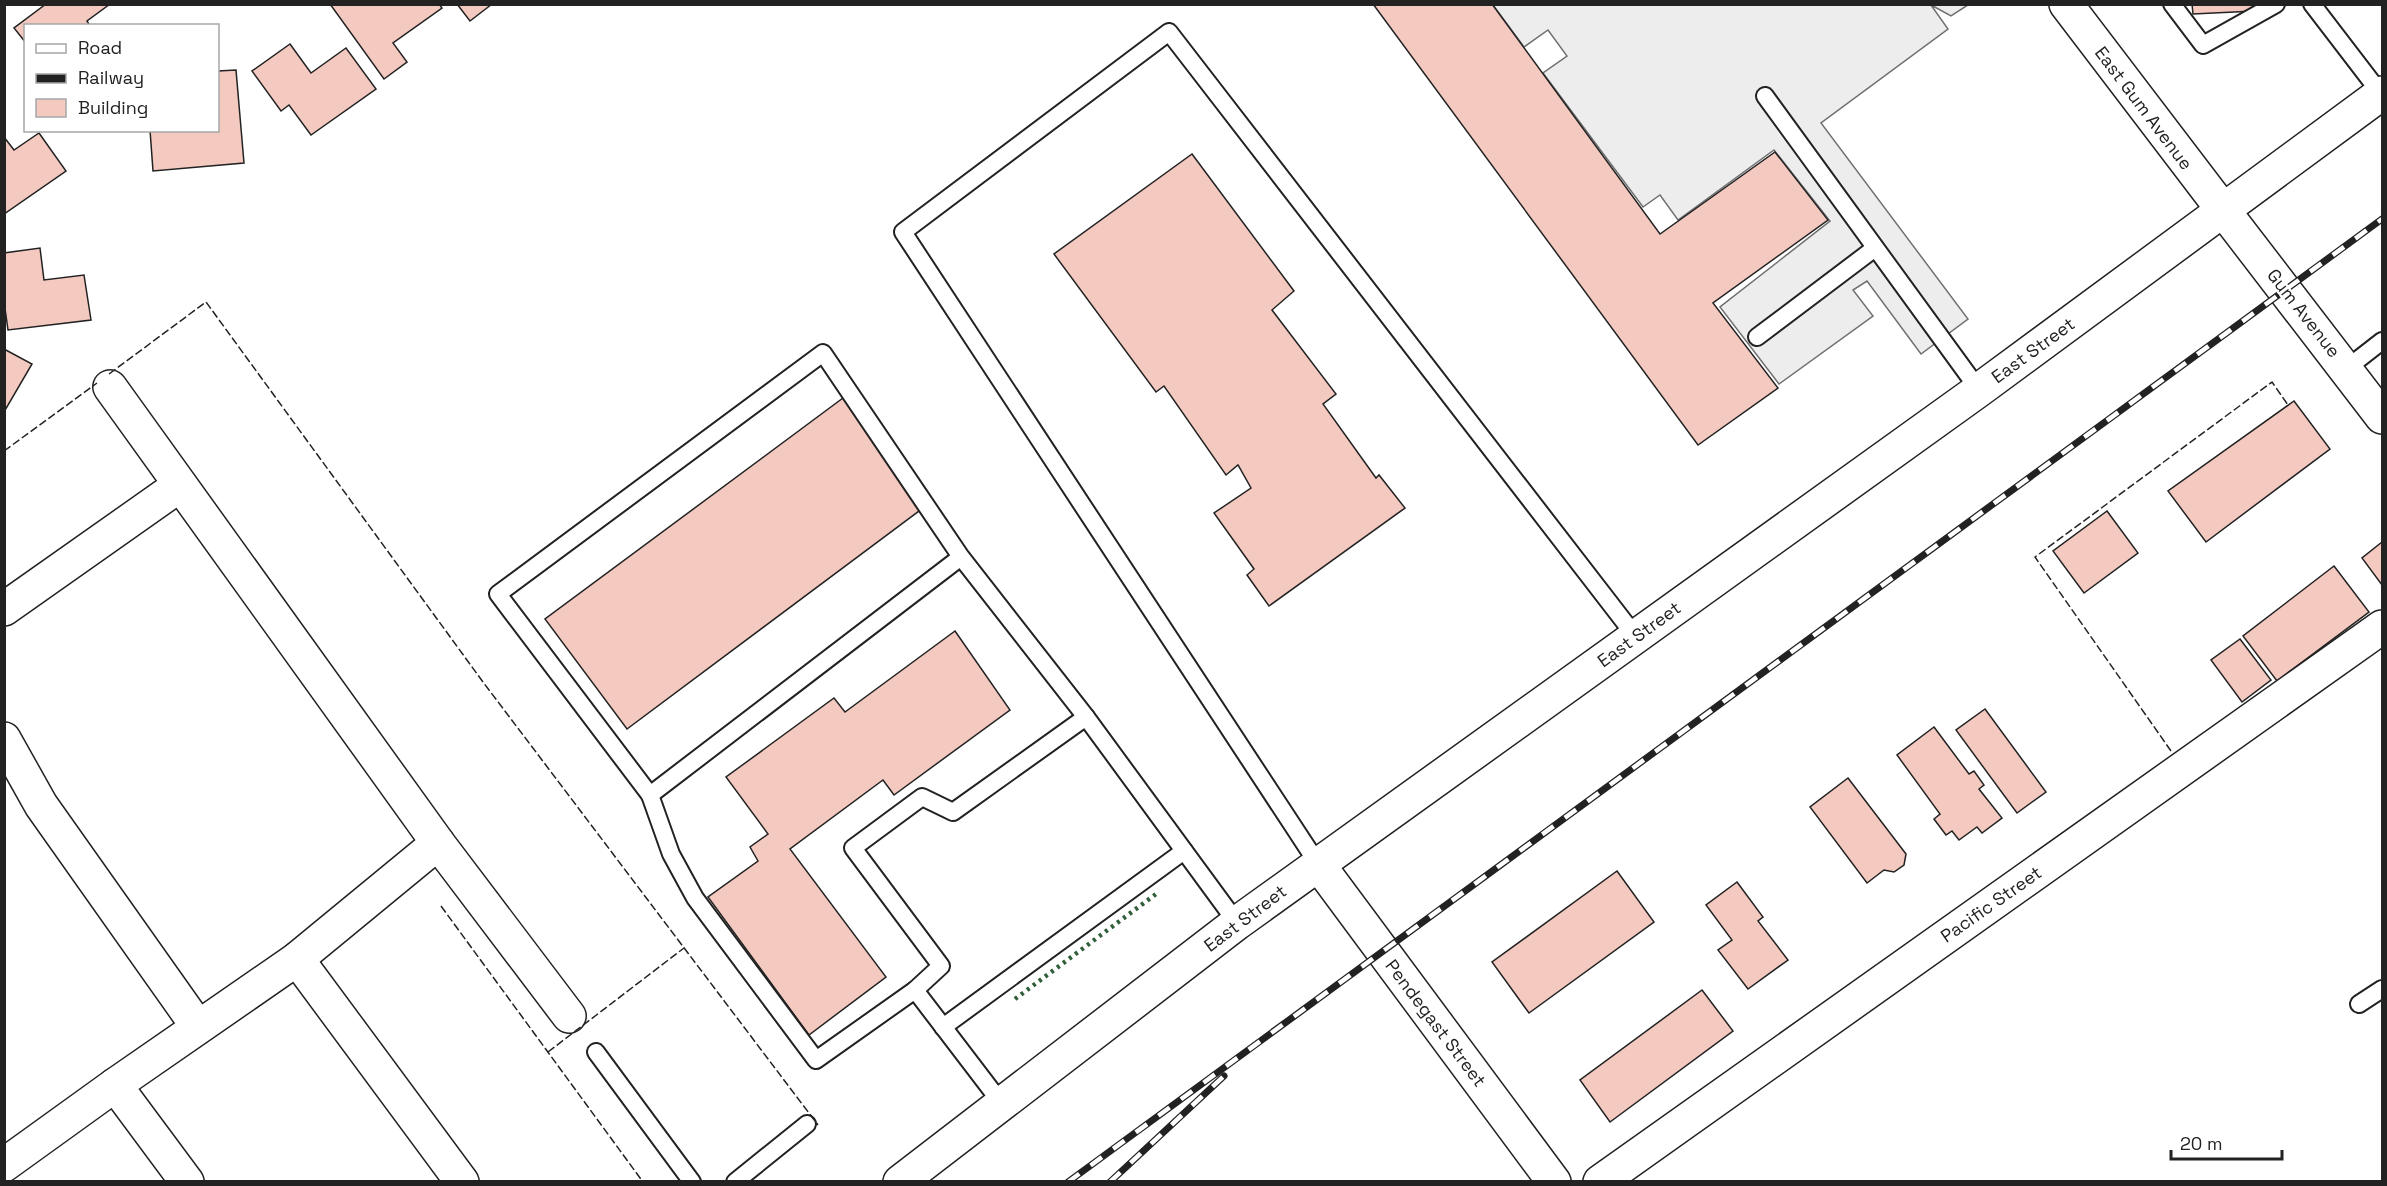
<svg xmlns="http://www.w3.org/2000/svg" width="2387" height="1186" font-family="'Space Grotesk',sans-serif">
	<style>
		.parking { fill: #ededed; stroke: #6f6f6f; stroke-width: 1.5 }
		.building { fill: #f3c9c0; stroke: #222; stroke-width: 1.5 }
		.lines { fill: none; stroke-linecap: round; stroke-linejoin: round }
		.service-casing { stroke: #222; stroke-width: 20 }
		.minor-casing { stroke: #222; stroke-width: 36 }
		.tertiary-casing { stroke: #222; stroke-width: 36 }
		.secondary-casing { stroke: #222; stroke-width: 36 }
		.service { stroke: #fff; stroke-width: 16 }
		.minor { stroke: #fff; stroke-width: 33 }
		.tertiary { stroke: #fff; stroke-width: 33 }
		.secondary { stroke: #fff; stroke-width: 33 }
		.rail-casing { stroke: #222; stroke-width: 7 }
		.rail { stroke: #fff; stroke-width: 4.5; stroke-dasharray: 14; stroke-linecap: butt }
		.hedge { stroke: #2f5e38; stroke-width: 4.5; stroke-dasharray: 3 4.5; stroke-linecap: butt }
		.fence { stroke: #222; stroke-width: 1.5; stroke-dasharray: 8 3; stroke-linecap: butt }
		.labels { text-anchor: middle; dominant-baseline: central; stroke-width: 4.5; stroke-linejoin: round; paint-order: stroke }
		.street-label { font-size: 18px; fill: #222; stroke: #fff }
	</style>
	<rect width="100%" height="100%" fill="#fff"/>
	<polygon class="parking" points="1493,5 1968,5 1951,16 1931,5 1948,29 1821,123 1968,319 1921,354 1867,281 1853,290 1873,316 1779,384 1720,307 1830,221 1774,150 1678,220 1660,195 1643,207 1543,73 1567,56 1548,30 1524,47"/>
	<g class="building">
		<polygon points="46,4 110,4 87,21 90,26 26,26 26,43 14,28"/>
		<polygon points="330,4 439,4 442,8 393,43 407,62 384,79"/>
		<polygon points="457,4 492,4 470,21"/>
		<polygon points="1373,4 1492,4 1660,234 1775,152 1828,220 1713,303 1778,388 1698,445"/>
		<polygon points="2192,4 2255,4 2255,11 2193,14"/>
		<polygon points="290,44 311,73 346,48 376,89 311,135 289,105 281,111 252,71"/>
		<polygon points="236,70 244,163 153,171 150,130 218,130 218,71"/>
		<polygon points="39,133 66,171 4,214 4,137 14,150"/>
		<polygon points="1192,154 1294,291 1272,310 1336,394 1323,404 1376,478 1379,475 1405,508 1269,606 1247,575 1254,569 1214,513 1251,488 1238,465 1226,475 1164,386 1156,392 1054,254"/>
		<polygon points="40,248 44,280 84,275 91,320 8,330 4,301 4,253"/>
		<polygon points="4,349 32,364 4,412"/>
		<polygon points="843,398 923,508 627,729 545,619"/>
		<polygon points="2294,401 2330,449 2206,542 2168,491"/>
		<polygon points="2107,511 2138,553 2084,593 2053,551"/>
		<polygon points="2382,542 2382,585 2362,558"/>
		<polygon points="2334,566 2369,612 2277,681 2243,636"/>
		<polygon points="955,631 1010,710 894,795 883,780 790,849 886,977 809,1035 708,897 758,861 750,847 768,834 726,777 834,698 845,712"/>
		<polygon points="2240,639 2271,680 2242,702 2211,660"/>
		<polygon points="1985,709 2046,792 2017,813 1956,730"/>
		<polygon points="1934,727 1969,774 1974,771 1984,785 1979,789 2002,818 1982,833 1977,827 1959,840 1952,831 1946,835 1934,819 1940,814 1897,755"/>
		<polygon points="1848,778 1906,854 1904,865 1894,872 1884,870 1867,883 1810,807"/>
		<polygon points="1617,871 1654,922 1529,1013 1492,962"/>
		<polygon points="1737,882 1763,917 1758,921 1788,960 1748,989 1718,950 1732,940 1706,905"/>
		<polygon points="1702,990 1733,1031 1610,1122 1580,1080"/>
	</g>
	<g class="lines">
		<defs>
			<g id="service">
				<polyline points="2172,4 2203,45 2276,4"/>
				<polyline points="2312,4 2381,94"/>
				<polyline points="1765,96 1979,390"/>
				<polyline points="1757,337 1875,248"/>
				<polyline points="2346,369 2382,341"/>
				<polyline points="961,557 823,353 498,594 650,795 961,557 1086,717"/>
				<polyline points="650,795 671,854 695,898 816,1060 915,990 1002,1104"/>
				<polyline points="1318,864 903,232 1169,32 1636,637"/>
				<polyline points="915,990 941,966 853,848 922,797 953,812 1086,717 1237,923"/>
				<polyline points="2359,1004 2382,989"/>
				<polyline points="943,1027 1184,851"/>
				<polyline points="596,1052 692,1182"/>
				<polyline points="735,1182 807,1124"/>
			</g>
			<g id="minor">
				<polyline points="2223,210 2382,417"/>
				<polyline points="110,387 438,843 569,1016"/>
				<polyline points="4,609 180,485"/>
				<polyline points="4,739 41,805 198,1027"/>
				<polyline points="1318,864 1554,1182"/>
				<polyline points="297,959 462,1182"/>
				<polyline points="115,1085 187,1182"/>
				<polyline points="4,1165 115,1085 297,959 438,843"/>
				<polyline points="1600,1182 2382,627"/>
			</g>
			<polyline id="tertiary" points="2066,4 2223,210"/>
			<polyline id="secondary" points="900,1182 1237,923 1979,390 2382,93"/>
		</defs>
		<use href="#service" class="service-casing"/>
		<use href="#minor" class="minor-casing"/>
		<use href="#tertiary" class="tertiary-casing"/>
		<use href="#secondary" class="secondary-casing"/>
		<use href="#service" class="service"/>
		<use href="#minor" class="minor"/>
		<use href="#tertiary" class="tertiary"/>
		<use href="#secondary" class="secondary"/>
		<defs>
			<g id="rail">
				<polyline points="1068,1182 2382,219"/>
				<polyline points="1110,1182 1224,1076"/>
			</g>
		</defs>
		<use href="#rail" class="rail-casing"/>
		<use href="#rail" class="rail"/>
		<polyline class="hedge" points="1015,999 1156,894"/>
		<g class="fence">
			<polyline points="109,374 206,302 483,682 818,1125"/>
			<polyline points="4,451 97,383"/>
			<polyline points="2171,751 2035,557 2272,382 2288,405"/>
			<polyline points="441,906 643,1182"/>
			<polyline points="548,1052 684,948"/>
		</g>
	</g>
	<g class="labels">
		<g class="street-label">
			<text transform="translate(2144 108) rotate(53)">East Gum Avenue</text>
			<text transform="translate(2304 313) rotate(52)">Gum Avenue</text>
			<text transform="translate(2033 350) rotate(-36)">East Street</text>
			<text transform="translate(1639 634) rotate(-36)">East Street</text>
			<text transform="translate(1991 904) rotate(-35)">Pacific Street</text>
			<text transform="translate(1245 918) rotate(-37)">East Street</text>
			<text transform="translate(1436 1023) rotate(53)">Pendegast Street</text>
		</g>
	</g>
	<rect width="2387" height="1186" fill="none" stroke="#222222" stroke-width="12"/>
	<rect x="24" y="24" width="195" height="108" fill="#ffffff" stroke="#a7a7a7" stroke-width="1.5"/>
	<rect x="36" y="44" width="30" height="9" fill="#ffffff" stroke="#a7a7a7" stroke-width="1.5"/>
	<text x="78" y="54" font-size="18" fill="#222222">Road</text>
	<rect x="36" y="74" width="30" height="9" fill="#222222" stroke="#a7a7a7" stroke-width="1.5"/>
	<text x="78" y="84" font-size="18" fill="#222222">Railway</text>
	<rect x="36" y="99" width="30" height="18" fill="#f3c9c0" stroke="#a7a7a7" stroke-width="1.5"/>
	<text x="78" y="114" font-size="18" fill="#222222">Building</text>
	<path d="M2171 1150v9h111v-9" fill="none" stroke="#222222" stroke-width="3"/>
	<text x="2180" y="1150" font-size="18" fill="#222222" stroke="#ffffff" stroke-width="4.5" paint-order="stroke">20 m</text>
</svg>
